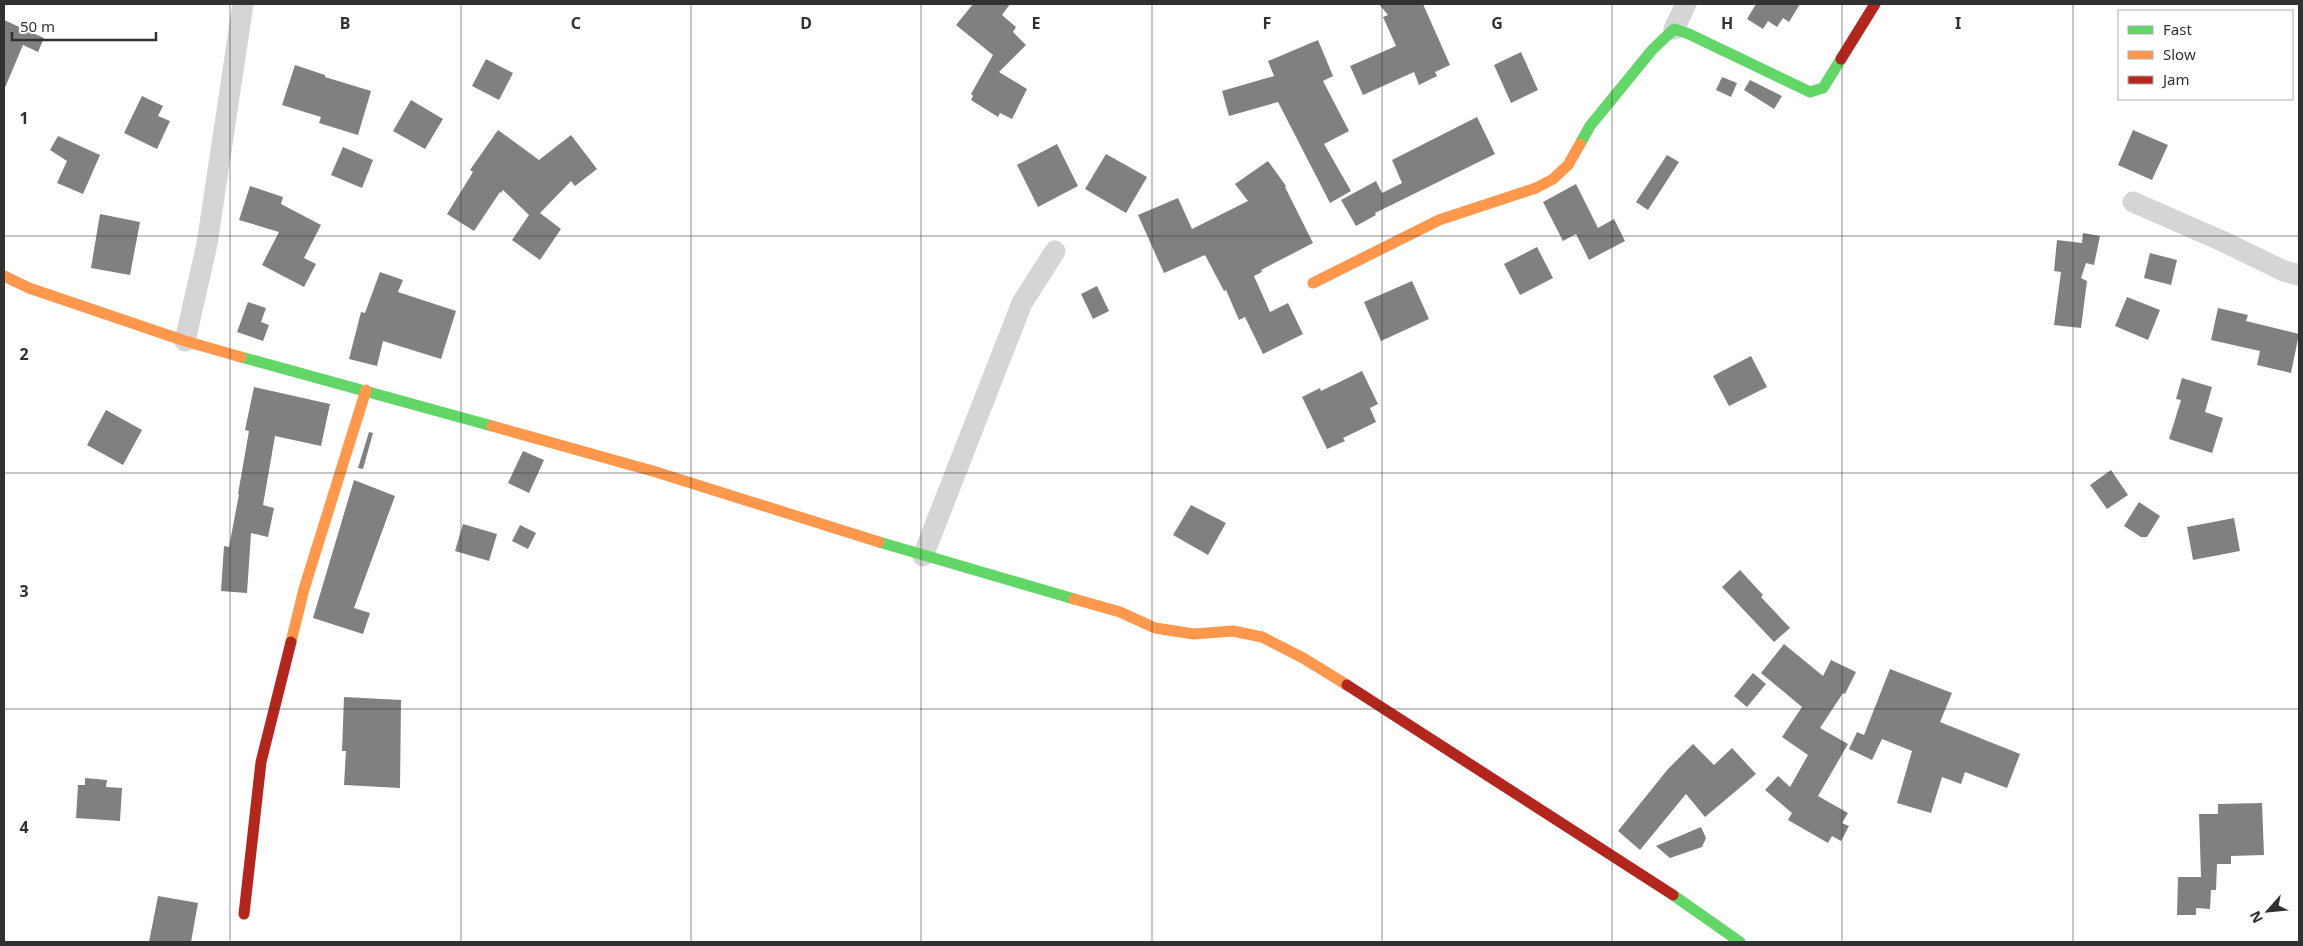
<svg xmlns="http://www.w3.org/2000/svg" width="2303" height="946" font-family="'Noto Sans',sans-serif">
	<style>
		.building { fill: #808080 }
		.lines { fill: none; stroke-linecap: round; stroke-linejoin: round }
		.street { stroke: #d5d5d5; stroke-width: 21 }
		.fast { stroke: #63d668; stroke-width: 11 }
		.slow { stroke: #ff974d; stroke-width: 11 }
		.jam { stroke: #b3261e; stroke-width: 11 }
		.grid { fill: none; stroke: #313131; stroke-width: 1; stroke-opacity: 0.55 }
		.grid-label { font-size: 16px; text-anchor: middle; font-weight: bold; fill: #313131; stroke: #fff; stroke-width: 5; stroke-linejoin: round; paint-order: stroke }
	</style>
	<rect width="100%" height="100%" fill="#fff"/>
	<g class="building">
		<polygon points="973,4 1010,4 1002,15 1016,27 1013,32 1026,45 999,72 1027,89 1012,119 1000,113 998,117 971,100 973,96 971,94 993,55 956,25"/>
		<polygon points="1379,4 1423,4 1450,65 1435,72 1437,76 1419,85 1414,72 1363,95 1350,66 1396,46 1383,17 1388,15"/>
		<polygon points="1756,4 1800,4 1789,22 1783,18 1777,27 1768,21 1763,29 1747,19"/>
		<polygon points="4,20 44,38 38,52 23,45 4,90"/>
		<polygon points="1318,40 1333,76 1323,81 1349,131 1324,144 1351,191 1330,203 1278,102 1229,116 1222,91 1274,76 1268,61"/>
		<polygon points="1521,52 1538,90 1511,103 1494,65"/>
		<polygon points="486,59 513,73 499,100 472,86"/>
		<polygon points="295,65 325,75 325,77 371,91 358,135 319,123 321,117 282,105"/>
		<polygon points="1722,77 1737,83 1731,97 1716,90"/>
		<polygon points="1750,80 1782,96 1774,109 1744,90"/>
		<polygon points="142,96 163,106 158,116 170,121 157,149 124,133"/>
		<polygon points="411,100 443,119 425,149 393,131"/>
		<polygon points="1477,117 1495,154 1375,213 1376,215 1356,226 1341,200 1376,181 1382,193 1402,183 1392,160"/>
		<polygon points="498,130 539,160 571,135 597,169 575,186 571,181 540,213 561,229 540,260 512,240 529,215 503,190 501,193 500,192 474,231 447,214 473,172 470,170"/>
		<polygon points="2133,130 2168,145 2152,180 2118,165"/>
		<polygon points="58,136 100,155 83,194 57,183 67,161 50,150"/>
		<polygon points="1057,144 1078,186 1038,207 1017,165"/>
		<polygon points="343,147 373,160 362,188 331,175"/>
		<polygon points="1106,154 1147,177 1126,213 1085,189"/>
		<polygon points="1667,155 1679,162 1648,210 1636,202"/>
		<polygon points="1268,161 1286,186 1285,187 1313,243 1261,270 1262,272 1254,276 1270,312 1288,303 1303,334 1263,354 1245,317 1239,320 1226,290 1224,291 1205,255 1164,273 1138,215 1178,198 1192,229 1248,201 1235,184"/>
		<polygon points="1576,184 1598,228 1614,219 1625,241 1589,260 1576,234 1563,241 1543,202"/>
		<polygon points="250,186 283,197 281,204 321,225 304,258 316,264 304,287 262,265 279,232 239,220"/>
		<polygon points="100,214 140,222 130,275 91,268"/>
		<polygon points="2083,233 2100,236 2094,265 2086,263 2081,278 2087,281 2081,328 2054,325 2061,272 2054,271 2057,240 2082,243"/>
		<polygon points="1537,247 1553,278 1520,295 1504,264"/>
		<polygon points="2150,253 2177,260 2171,285 2144,278"/>
		<polygon points="380,272 403,280 398,292 456,311 441,359 383,341 377,366 349,359 361,312 365,313"/>
		<polygon points="1412,281 1429,319 1381,341 1364,302"/>
		<polygon points="1097,286 1109,311 1093,319 1081,294"/>
		<polygon points="2127,297 2160,310 2148,340 2115,326"/>
		<polygon points="248,302 266,308 261,322 269,325 263,341 237,332"/>
		<polygon points="2218,308 2248,315 2246,321 2299,334 2291,373 2257,365 2260,351 2211,340"/>
		<polygon points="1751,356 1767,387 1729,406 1713,376"/>
		<polygon points="1362,371 1378,404 1370,408 1376,422 1343,438 1345,441 1327,449 1302,397 1320,388 1321,391"/>
		<polygon points="2182,378 2212,387 2205,412 2223,418 2212,453 2169,439 2181,400 2176,399"/>
		<polygon points="254,387 330,404 321,446 275,436 263,505 274,508 268,537 251,533 247,593 221,591 224,546 229,547 239,494 238,494 249,431 245,430"/>
		<polygon points="106,410 142,430 123,465 87,445"/>
		<polygon points="369,432 373,433 363,469 358,468"/>
		<polygon points="523,451 544,460 529,493 508,483"/>
		<polygon points="2111,470 2128,495 2107,509 2090,485"/>
		<polygon points="354,480 395,496 354,608 370,613 363,634 313,618"/>
		<polygon points="2139,502 2160,516 2147,537 2141,537 2124,526"/>
		<polygon points="1191,505 1226,523 1208,555 1173,535"/>
		<polygon points="2234,518 2240,551 2193,560 2187,527"/>
		<polygon points="463,524 497,534 489,561 455,551"/>
		<polygon points="520,525 536,533 528,549 512,541"/>
		<polygon points="1740,570 1763,595 1761,597 1790,628 1774,642 1722,587"/>
		<polygon points="1784,644 1823,676 1831,660 1856,672 1845,694 1843,693 1820,728 1848,744 1818,796 1848,813 1842,823 1849,826 1841,841 1832,836 1828,843 1788,820 1792,813 1765,790 1778,776 1790,787 1808,755 1782,737 1802,707 1761,673"/>
		<polygon points="1890,669 1952,693 1940,722 2020,754 2007,788 1965,772 1961,784 1942,777 1931,813 1897,803 1912,751 1882,739 1872,760 1849,749 1857,732 1864,735"/>
		<polygon points="1753,673 1766,684 1747,707 1734,696"/>
		<polygon points="344,697 401,700 400,788 344,785 346,751 342,751"/>
		<polygon points="1693,744 1714,765 1732,748 1756,774 1705,817 1686,794 1640,850 1618,831 1668,769"/>
		<polygon points="85,778 107,780 106,787 122,788 120,821 76,818 78,785 85,785"/>
		<polygon points="2262,803 2264,855 2231,856 2231,864 2217,864 2216,890 2211,890 2210,909 2196,908 2196,915 2177,915 2178,877 2201,877 2199,814 2218,814 2218,804"/>
		<polygon points="1701,827 1706,838 1702,847 1670,858 1656,846"/>
		<polygon points="158,896 198,903 191,942 149,942"/>
	</g>
	<g class="lines">
		<g class="street">
			<polyline points="1674,29 1686,4"/>
			<polyline points="2133,202 2222,241 2284,271 2299,275"/>
			<polyline points="185,341 207,244 243,4"/>
			<polyline points="923,556 1022,303 1055,251"/>
		</g>
		<g class="fast">
			<polyline points="1580,144 1590,126 1652,50 1674,29 1689,34 1810,92 1823,88 1841,59"/>
			<polyline points="241,357 492,426"/>
			<polyline points="879,542 1074,599"/>
			<polyline points="1673,895 1740,942"/>
		</g>
		<g class="slow">
			<polyline points="4,276 29,288 185,341 241,357"/>
			<polyline points="1313,283 1439,220 1536,188 1553,179 1568,165 1580,144"/>
			<polyline points="492,426 656,472 879,542"/>
			<polyline points="1074,599 1120,612 1155,628 1194,634 1233,631 1262,637 1303,658 1347,685"/>
			<polyline points="291,642 304,589 366,390"/>
		</g>
		<g class="jam">
			<polyline points="1841,59 1875,4"/>
			<polyline points="1347,685 1673,895"/>
			<polyline points="244,914 261,762 291,642"/>
		</g>
	</g>
	<path class="grid" d="M230,4V942M461,4V942M691,4V942M921,4V942M1152,4V942M1382,4V942M1612,4V942M1842,4V942M2073,4V942M4,236H2299M4,473H2299M4,709H2299"/>
	<g class="grid-label">
		<text x="345" y="29">B</text>
		<text x="576" y="29">C</text>
		<text x="806" y="29">D</text>
		<text x="1036" y="29">E</text>
		<text x="1267" y="29">F</text>
		<text x="1497" y="29">G</text>
		<text x="1727" y="29">H</text>
		<text x="1958" y="29">I</text>
		<text x="24" y="124">1</text>
		<text x="24" y="360">2</text>
		<text x="24" y="597">3</text>
		<text x="24" y="833">4</text>
	</g>
	<rect width="2303" height="946" fill="none" stroke="#313131" stroke-width="10"/>
	<rect x="2118" y="10" width="175" height="90" fill="#ffffff" stroke="#adadad"/>
	<rect x="2128" y="26" width="25" height="8" fill="#63d668" stroke="#adadad"/>
	<text x="2163" y="35" font-size="15" fill="#313131">Fast</text>
	<rect x="2128" y="51" width="25" height="8" fill="#ff974d" stroke="#adadad"/>
	<text x="2163" y="60" font-size="15" fill="#313131">Slow</text>
	<rect x="2128" y="76" width="25" height="8" fill="#b3261e" stroke="#adadad"/>
	<text x="2163" y="85" font-size="15" fill="#313131">Jam</text>
	<g transform="translate(2268 911) rotate(243)" stroke="#ffffff" stroke-width="4" paint-order="stroke">
	<path d="M0-4L9 19L0 12L-9 19Z" fill="#313131"/>
	<text y="-8" font-size="14" font-weight="bold" text-anchor="middle" fill="#313131">N</text>
	</g>
	<path d="M12 32v8h144v-8" fill="none" stroke="#313131" stroke-width="2.5"/>
	<text x="20" y="32" font-size="15" fill="#313131" stroke="#ffffff" stroke-width="4" paint-order="stroke">50 m</text>
</svg>
